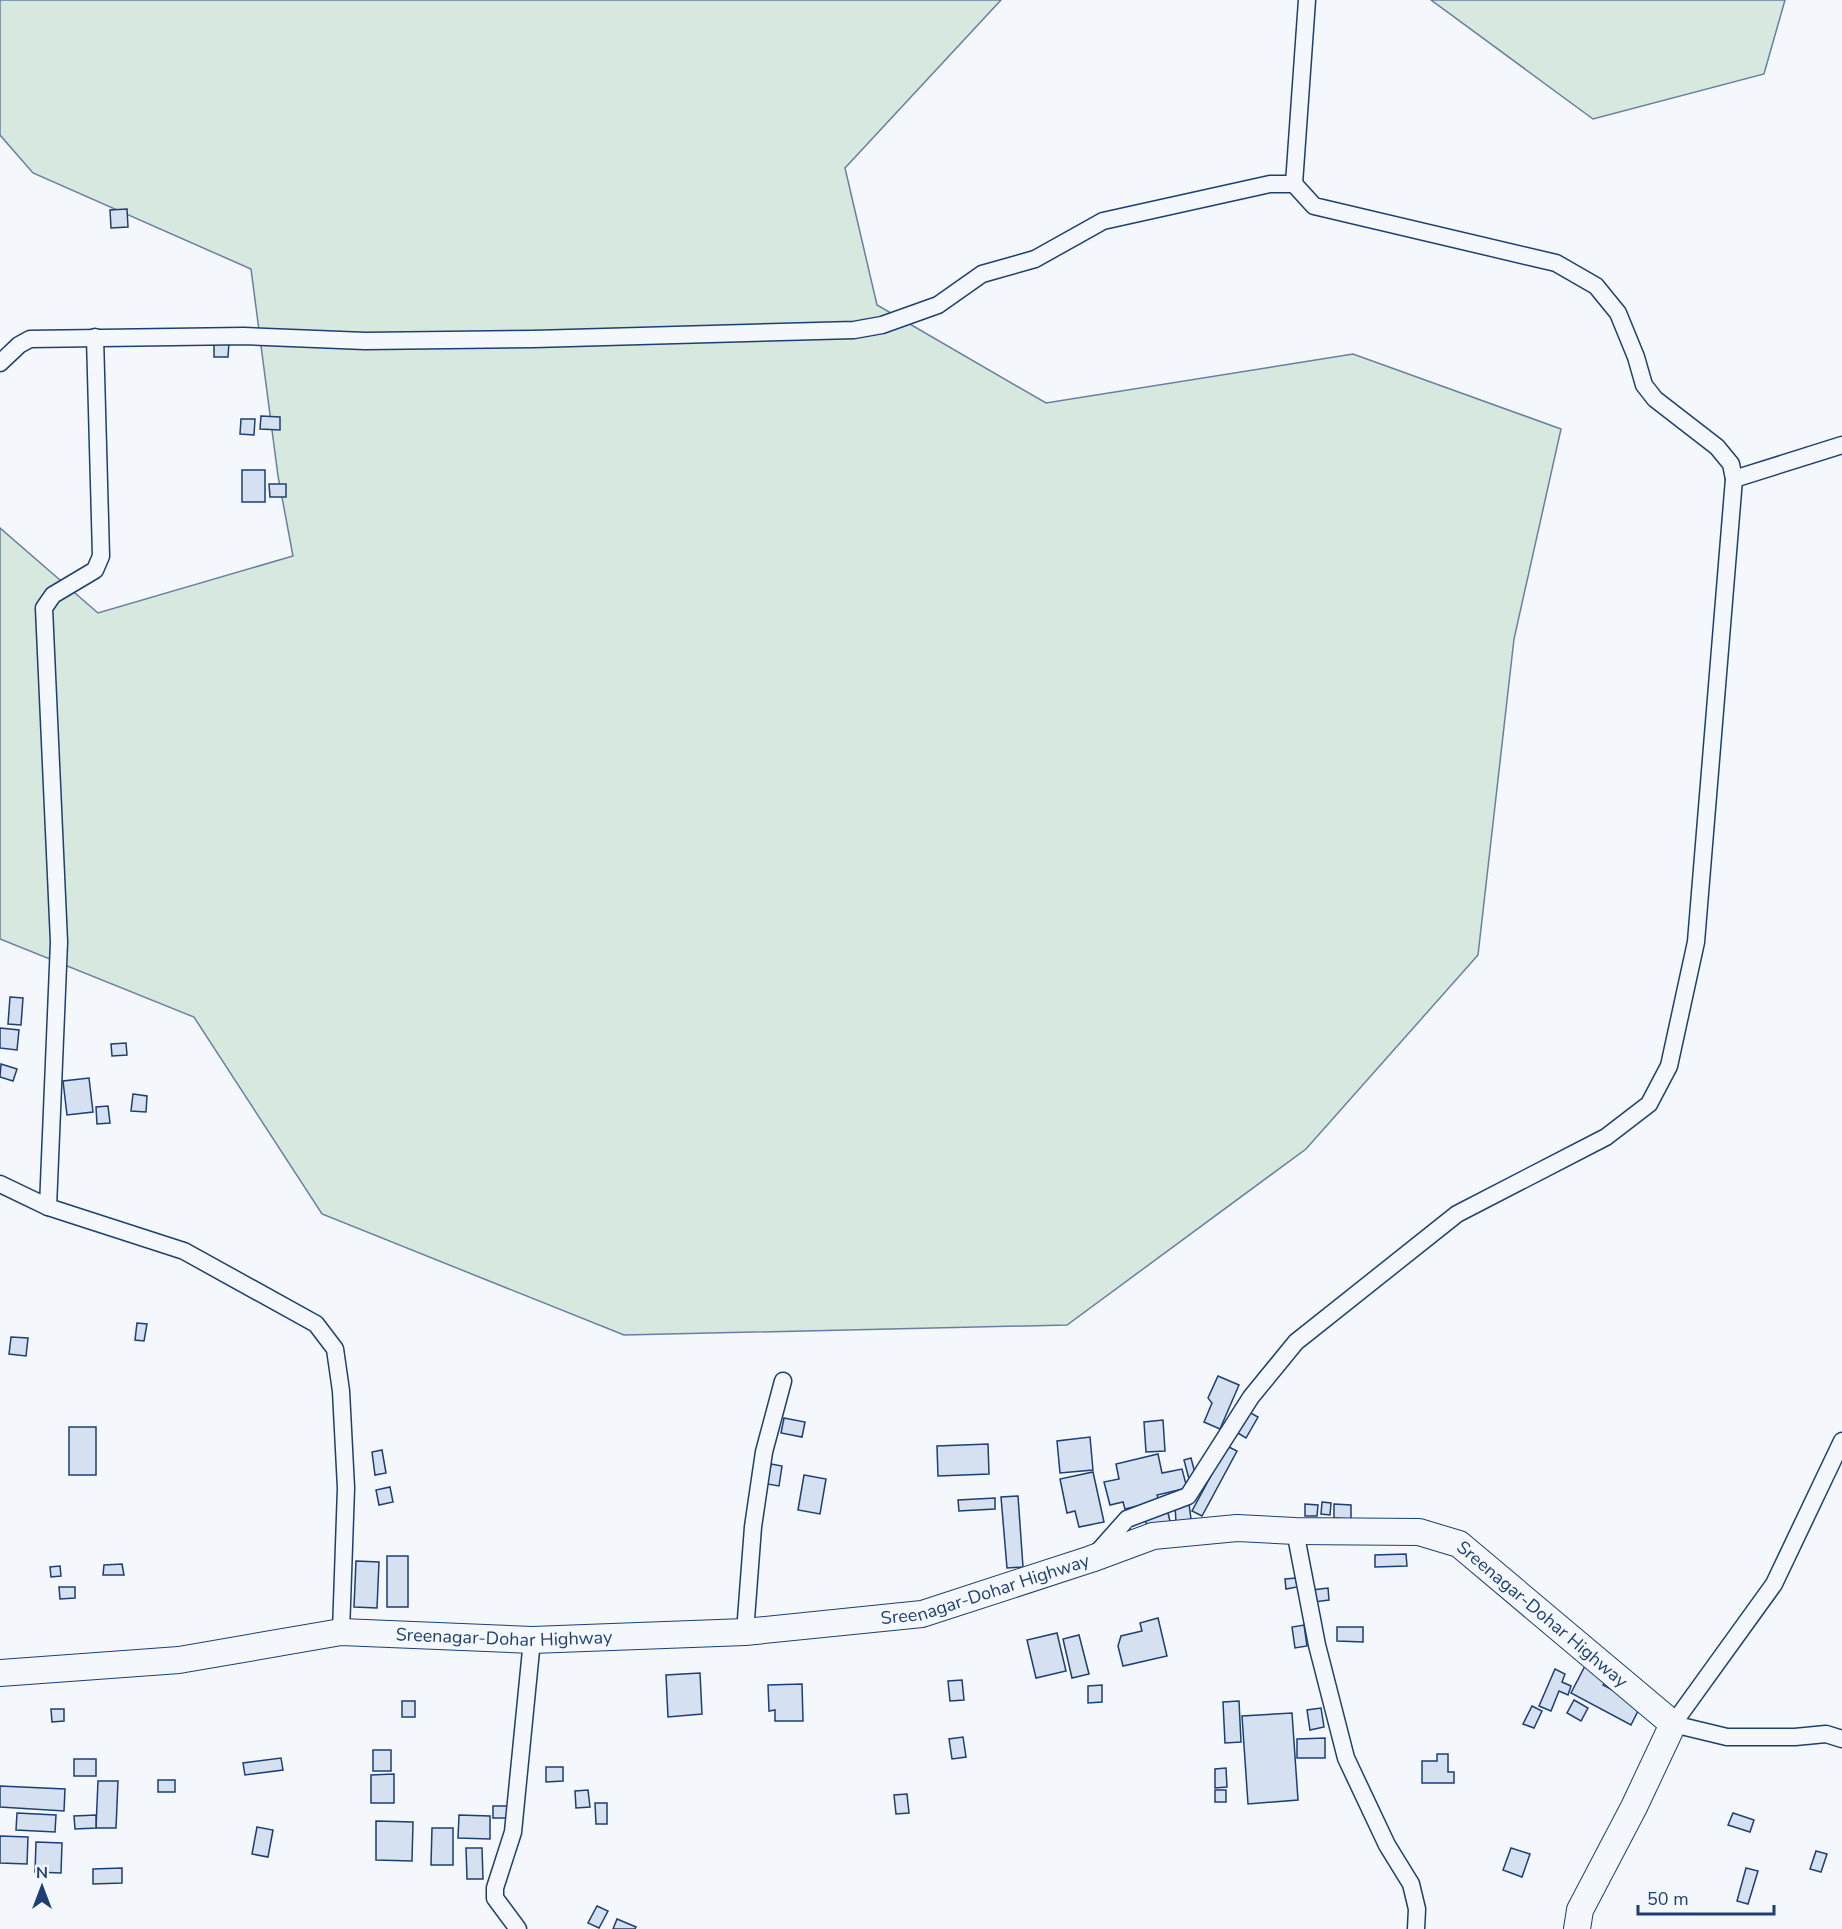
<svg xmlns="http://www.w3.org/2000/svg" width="1842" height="1929" font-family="'Nunito Sans',sans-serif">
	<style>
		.green { fill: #d7e8df; stroke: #687fa3; stroke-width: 1.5 }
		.building { fill: #d5e0f0; stroke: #1d3f73; stroke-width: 1.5 }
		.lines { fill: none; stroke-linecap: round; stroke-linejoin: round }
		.minor-casing { stroke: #1d3f73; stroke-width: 19 }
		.primary-casing { stroke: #1d3f73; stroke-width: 28 }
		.minor { stroke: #f4f7fb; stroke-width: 16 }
		.primary { stroke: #f4f7fb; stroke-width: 26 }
		.labels { text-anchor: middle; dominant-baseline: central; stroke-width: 4.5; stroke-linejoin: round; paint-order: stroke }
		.street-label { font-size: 18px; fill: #1d3f73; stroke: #f4f7fb }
	</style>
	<rect width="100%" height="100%" fill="#f4f7fb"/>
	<g class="green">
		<polygon points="0,0 1001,0 845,168 877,305 1046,403 1353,354 1561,429 1514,639 1478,955 1306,1149 1067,1325 624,1335 322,1214 194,1017 0,939 0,528 98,613 293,556 278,476 251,269 33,173 0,135"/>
		<polygon points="1431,0 1785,0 1764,74 1593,119"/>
	</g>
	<g class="building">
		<polygon points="127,209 128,227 111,228 110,210"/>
		<polygon points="214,341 229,342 228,357 214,357"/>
		<polygon points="261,416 280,417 280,430 260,429"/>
		<polygon points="241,419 255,419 254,435 240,434"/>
		<rect x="242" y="470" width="23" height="32"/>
		<polygon points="269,484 286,484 286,497 270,497"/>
		<polygon points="10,997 23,998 21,1025 8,1024"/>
		<polygon points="0,1028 19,1030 17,1050 0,1048"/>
		<polygon points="126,1043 127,1055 112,1056 111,1044"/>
		<polygon points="1,1064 17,1069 13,1081 0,1077"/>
		<polygon points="89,1078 93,1112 67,1115 63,1081"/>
		<polygon points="133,1094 147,1096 146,1112 131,1111"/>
		<polygon points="108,1106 110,1123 97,1124 96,1107"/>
		<polygon points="137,1323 147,1324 144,1341 135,1340"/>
		<polygon points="11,1337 28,1338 26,1356 9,1354"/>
		<polygon points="1218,1376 1239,1385 1220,1429 1204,1422 1212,1403 1208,1398"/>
		<polygon points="1247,1411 1258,1417 1246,1438 1236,1432"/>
		<polygon points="784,1418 805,1422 802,1437 781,1433"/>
		<polygon points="1163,1420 1165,1451 1146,1452 1144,1422"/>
		<rect x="69" y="1427" width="27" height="48"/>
		<polygon points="1090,1437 1093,1470 1060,1473 1057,1441"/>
		<polygon points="988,1444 989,1474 938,1476 937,1446"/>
		<polygon points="1227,1446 1237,1451 1202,1516 1192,1511"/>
		<polygon points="382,1450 386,1473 375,1475 372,1452"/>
		<polygon points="1158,1454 1162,1473 1182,1469 1187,1488 1157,1495 1159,1501 1125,1509 1123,1502 1110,1505 1104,1482 1119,1479 1116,1464"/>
		<polygon points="1191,1458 1196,1477 1189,1479 1184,1460"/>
		<polygon points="771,1464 782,1466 779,1486 767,1484"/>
		<polygon points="1093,1472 1104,1522 1079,1527 1075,1511 1067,1513 1060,1479"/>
		<polygon points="804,1475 826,1479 820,1514 798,1510"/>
		<polygon points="390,1487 393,1502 379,1505 376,1490"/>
		<polygon points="1018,1496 1023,1567 1007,1568 1001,1497"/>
		<polygon points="995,1498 995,1509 959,1511 958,1500"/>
		<polygon points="1322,1502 1331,1503 1330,1515 1321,1514"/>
		<polygon points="1189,1504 1191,1519 1176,1522 1175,1506"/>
		<polygon points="1305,1504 1318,1505 1317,1516 1305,1516"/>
		<polygon points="1334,1504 1351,1505 1351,1519 1334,1518"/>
		<polygon points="1167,1509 1171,1525 1148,1530 1144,1515"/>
		<polygon points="1406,1554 1407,1566 1375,1567 1375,1555"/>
		<rect x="387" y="1556" width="21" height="51"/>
		<polygon points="356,1561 379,1562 377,1608 354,1607"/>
		<polygon points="122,1564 124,1575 103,1575 104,1565"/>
		<polygon points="60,1566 61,1576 51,1577 50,1567"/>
		<polygon points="1296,1578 1297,1587 1286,1589 1285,1579"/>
		<polygon points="59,1587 75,1587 75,1598 60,1599"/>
		<polygon points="1328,1588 1329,1600 1314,1602 1312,1590"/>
		<polygon points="1158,1618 1167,1656 1123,1666 1118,1646 1121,1636 1142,1631 1140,1623"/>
		<polygon points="1304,1625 1307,1646 1295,1648 1292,1627"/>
		<polygon points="1337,1627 1363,1627 1363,1642 1337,1641"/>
		<polygon points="1057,1633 1066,1671 1036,1678 1027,1640"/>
		<polygon points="1079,1635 1089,1674 1072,1678 1063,1639"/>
		<polygon points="1585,1666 1607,1678 1603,1685 1641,1705 1631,1725 1571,1693"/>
		<polygon points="1555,1669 1565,1674 1562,1682 1571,1686 1568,1695 1559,1691 1551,1711 1539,1706"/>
		<polygon points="700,1673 702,1714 668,1717 666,1675"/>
		<polygon points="962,1680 964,1700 950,1701 948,1681"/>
		<polygon points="802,1684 803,1721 775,1721 775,1710 769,1711 768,1685"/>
		<polygon points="1102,1685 1102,1702 1088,1703 1088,1686"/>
		<polygon points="1574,1700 1588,1708 1581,1721 1567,1713"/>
		<rect x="402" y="1701" width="13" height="16"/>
		<polygon points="1239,1701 1241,1742 1225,1743 1223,1702"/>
		<polygon points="1532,1706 1542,1711 1534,1728 1523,1724"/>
		<polygon points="1321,1708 1324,1727 1310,1730 1307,1710"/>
		<polygon points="51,1709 64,1709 64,1721 52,1722"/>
		<polygon points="1292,1713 1298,1800 1248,1804 1242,1716"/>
		<polygon points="963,1737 966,1757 952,1759 949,1739"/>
		<polygon points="1325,1738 1325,1758 1297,1758 1297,1739"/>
		<rect x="373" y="1750" width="18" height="21"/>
		<polygon points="1437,1754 1448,1754 1448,1772 1454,1772 1454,1783 1422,1783 1422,1761 1437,1761"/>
		<polygon points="281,1758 283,1770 245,1775 243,1763"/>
		<rect x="74" y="1759" width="22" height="17"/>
		<polygon points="546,1767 563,1767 563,1781 546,1782"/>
		<polygon points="1226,1768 1227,1787 1215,1788 1215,1769"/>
		<polygon points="394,1774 394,1803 371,1803 371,1775"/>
		<rect x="158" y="1780" width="17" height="12"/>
		<polygon points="98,1781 118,1781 116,1828 96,1828"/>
		<polygon points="0,1786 65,1789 64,1811 0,1807"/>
		<polygon points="588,1790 590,1807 576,1808 575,1791"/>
		<rect x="1215" y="1790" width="11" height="12"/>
		<polygon points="907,1794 909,1813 896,1814 894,1795"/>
		<polygon points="595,1803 607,1803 607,1824 596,1824"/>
		<polygon points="493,1806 509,1806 510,1818 493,1818"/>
		<polygon points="17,1813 56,1815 55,1832 16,1830"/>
		<polygon points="1733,1813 1754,1820 1750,1832 1728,1825"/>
		<polygon points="96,1815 96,1828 75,1829 74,1816"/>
		<polygon points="459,1815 490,1816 490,1839 458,1838"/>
		<polygon points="376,1821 413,1822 412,1861 376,1860"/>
		<polygon points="257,1827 273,1830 268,1857 252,1854"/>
		<polygon points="432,1828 453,1828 453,1865 431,1865"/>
		<polygon points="0,1836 28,1837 27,1864 0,1863"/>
		<polygon points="36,1842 62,1843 61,1873 35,1872"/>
		<polygon points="466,1848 482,1848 483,1879 467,1879"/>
		<polygon points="1511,1848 1530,1854 1522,1877 1503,1870"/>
		<polygon points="1816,1851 1827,1854 1821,1872 1810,1869"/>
		<polygon points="122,1868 122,1883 93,1884 93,1869"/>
		<polygon points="1746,1868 1758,1871 1748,1904 1737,1901"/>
		<polygon points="597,1906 608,1911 599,1928 588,1923"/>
		<polygon points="617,1919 636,1927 635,1929 613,1929"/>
	</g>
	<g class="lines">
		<defs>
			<g id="minor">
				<polyline points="1294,184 1307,0"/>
				<polyline points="0,363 19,345 30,339 244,336 365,341 534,339 854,330 882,325 938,305 982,274 1035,259 1103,221 1270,184 1294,184 1314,206 1556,263 1596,286 1618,313 1636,357 1644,385 1655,399 1717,447 1731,464 1734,479 1696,942 1669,1066 1649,1104 1606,1137 1457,1214 1296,1342 1251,1397 1188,1496 1127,1519 1095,1555"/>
				<polyline points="1734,479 1842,445"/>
				<polyline points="0,1184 48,1207 184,1251 316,1324 335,1349 341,1391 346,1488 341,1632"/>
				<polyline points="48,1207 59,942 44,608 53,595 95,570 101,556 95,337"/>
				<polyline points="1842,1441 1774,1584 1673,1724 1727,1737 1795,1737 1826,1734 1842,1739"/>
				<polyline points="1295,1531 1317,1645 1346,1758 1387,1845 1411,1884 1417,1909 1416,1929"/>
				<polyline points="745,1632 753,1527 764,1452 783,1381"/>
				<polyline points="518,1929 495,1898 495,1888 513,1832 532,1640"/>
			</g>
			<g id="primary">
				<path id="s1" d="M0,1673L179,1660L341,1632L532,1640L745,1632L922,1614L1091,1559L1153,1536L1237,1528L1295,1531L1419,1532L1459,1544L1673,1724L1634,1807L1580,1910L1577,1929"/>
			</g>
		</defs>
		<use href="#minor" class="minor-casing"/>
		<use href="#primary" class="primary-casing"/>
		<use href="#minor" class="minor"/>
		<use href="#primary" class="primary"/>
	</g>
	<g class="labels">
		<g class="street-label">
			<text stroke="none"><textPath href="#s1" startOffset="993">Sreenagar-Dohar Highway</textPath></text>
			<text stroke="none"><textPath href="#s1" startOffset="1587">Sreenagar-Dohar Highway</textPath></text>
			<text stroke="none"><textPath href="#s1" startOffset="507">Sreenagar-Dohar Highway</textPath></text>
		</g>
	</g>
	<g transform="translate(42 1887)" stroke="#f4f7fb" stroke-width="4.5" paint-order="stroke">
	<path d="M0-4.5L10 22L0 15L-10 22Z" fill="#1d3f73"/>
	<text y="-9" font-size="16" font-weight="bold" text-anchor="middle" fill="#1d3f73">N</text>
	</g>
	<path d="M1638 1905v9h136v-9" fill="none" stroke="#1d3f73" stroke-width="3"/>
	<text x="1647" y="1905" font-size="18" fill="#1d3f73" stroke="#f4f7fb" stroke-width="4.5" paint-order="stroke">50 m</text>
</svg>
